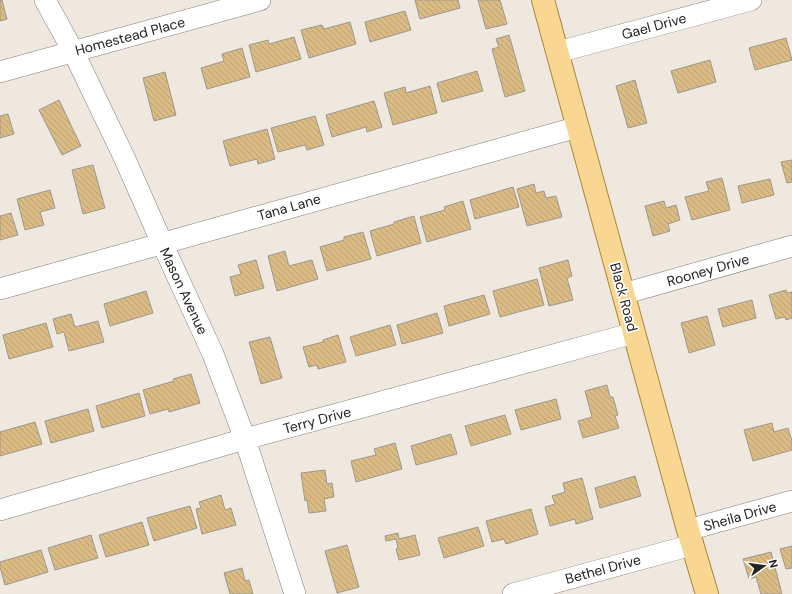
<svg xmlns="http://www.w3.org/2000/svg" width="792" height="594" font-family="'DM Sans',sans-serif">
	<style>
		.building { fill: url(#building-back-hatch); stroke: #9d988f }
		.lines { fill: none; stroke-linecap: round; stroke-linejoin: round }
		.minor-casing { stroke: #847f77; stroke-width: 22 }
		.major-casing { stroke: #ac853b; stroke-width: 24 }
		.minor { stroke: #fff; stroke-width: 21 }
		.major { stroke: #f9d692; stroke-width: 22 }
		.labels { text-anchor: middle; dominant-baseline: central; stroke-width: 3.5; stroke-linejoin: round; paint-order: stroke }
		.street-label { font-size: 14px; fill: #25221f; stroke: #fff }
	</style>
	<defs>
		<pattern id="building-back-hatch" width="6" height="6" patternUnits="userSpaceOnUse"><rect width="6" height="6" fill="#dbbb84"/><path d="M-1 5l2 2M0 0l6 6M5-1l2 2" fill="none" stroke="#bca072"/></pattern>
	</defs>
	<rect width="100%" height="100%" fill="#eee8df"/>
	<g class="building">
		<polygon points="0,0 2,0 7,19 0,21"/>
		<polygon points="415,0 458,0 460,8 420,19"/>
		<polygon points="478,0 500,0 507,24 486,29"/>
		<polygon points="405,11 411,30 370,42 365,22"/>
		<polygon points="350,22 356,44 309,58 301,30 322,25 324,29"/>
		<polygon points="509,35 525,91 505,97 492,49 499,47 496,39"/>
		<polygon points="294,37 301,59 256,72 249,45 268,40 269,44"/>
		<polygon points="786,38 792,60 755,70 749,48"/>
		<polygon points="242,48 250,77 207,89 201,68 224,61 222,54"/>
		<polygon points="710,60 716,82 678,93 671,71"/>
		<polygon points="477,71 483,91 442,102 437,83"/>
		<polygon points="165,72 176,115 154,121 143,78"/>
		<polygon points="635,80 647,123 628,128 616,86"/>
		<polygon points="430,86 437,113 393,125 384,93 405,87 406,93"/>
		<polygon points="59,100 81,146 62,155 39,110"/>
		<polygon points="374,101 382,127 367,132 366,127 332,137 326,115"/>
		<polygon points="8,114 14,134 0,138 0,116"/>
		<polygon points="315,116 324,145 307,150 305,145 278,152 271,128"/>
		<polygon points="267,129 275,159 258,164 257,159 230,166 223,141"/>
		<polygon points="792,160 792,182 787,183 781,162"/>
		<polygon points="93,165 105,208 83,214 72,170"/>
		<polygon points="722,178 730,210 692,220 685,197 709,191 706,182"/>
		<polygon points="770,179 774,195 742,203 738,186"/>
		<polygon points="534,184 536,193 544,191 546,198 556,196 562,217 527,226 517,189"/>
		<polygon points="513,187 519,207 475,219 470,200"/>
		<polygon points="50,190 55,208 40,212 44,225 25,230 17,199"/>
		<polygon points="463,201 471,229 427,242 420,217 445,210 444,207"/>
		<polygon points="664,201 666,208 676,205 680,220 668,224 670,231 653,236 645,206"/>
		<polygon points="11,213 18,235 0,240 0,216"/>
		<polygon points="414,216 421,243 377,256 370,231 394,224 394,222"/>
		<polygon points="363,232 371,259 327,271 320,247 344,240 344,237"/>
		<polygon points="285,251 289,266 312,260 318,279 277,291 268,256"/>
		<polygon points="256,260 264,288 235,296 230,277 241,274 238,265"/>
		<polygon points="568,260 572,276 567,278 573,300 549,306 539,268"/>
		<polygon points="537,279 544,305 500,317 493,291"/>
		<polygon points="786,290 787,293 792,292 792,318 786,320 785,317 776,319 769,295"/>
		<polygon points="146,291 153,313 110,326 104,304"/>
		<polygon points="484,295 490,314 449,326 444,306"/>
		<polygon points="752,300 756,318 723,327 718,309"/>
		<polygon points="437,313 443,333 402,344 397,325"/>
		<polygon points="71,314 75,327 98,321 104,342 69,351 64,332 57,334 53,319"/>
		<polygon points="707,316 715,345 689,353 681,323"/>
		<polygon points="46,323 53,347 9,359 3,335"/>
		<polygon points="390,325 396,345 356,356 350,337"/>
		<polygon points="338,335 346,362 318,369 317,365 309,367 303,347 323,342 323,340"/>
		<polygon points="270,337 282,378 261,384 249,342"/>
		<polygon points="191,374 200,403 169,412 168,409 150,414 143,390 174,381 173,379"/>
		<polygon points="607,385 610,397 613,397 618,415 615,416 619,428 583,438 578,421 592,417 585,391"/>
		<polygon points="139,393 145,416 102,428 96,406"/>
		<polygon points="556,399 561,419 521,430 515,410"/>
		<polygon points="88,409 94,431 51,443 45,421"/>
		<polygon points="505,415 511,434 471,446 465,426"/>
		<polygon points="35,422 42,444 0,456 0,432"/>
		<polygon points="772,423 774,432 788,428 792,441 792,450 753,461 744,430"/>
		<polygon points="451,434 457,454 416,465 411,446"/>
		<polygon points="395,443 402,469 356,482 351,461 376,455 374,449"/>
		<polygon points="325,470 327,484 332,483 334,497 324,499 326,511 309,513 307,500 305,501 301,473"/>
		<polygon points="635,476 641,496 600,508 595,488"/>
		<polygon points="582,478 593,519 576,524 575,519 550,526 545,507 555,504 552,496 565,492 563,483"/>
		<polygon points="221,495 225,510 231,508 236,525 202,534 196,509 201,508 199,502"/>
		<polygon points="190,506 197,528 154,541 147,518"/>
		<polygon points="531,509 538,534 506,544 504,539 492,542 486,521"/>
		<polygon points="142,522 149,545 106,557 99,535"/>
		<polygon points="478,527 484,546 444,558 438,538"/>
		<polygon points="398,533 399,539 415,535 420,555 399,560 396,549 398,548 396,539 386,541 385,536"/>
		<polygon points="91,535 98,558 55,570 48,548"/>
		<polygon points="347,545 359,587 337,593 325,551"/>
		<polygon points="792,546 792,568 786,569 780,549"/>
		<polygon points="41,550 48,572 5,585 0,567 0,562"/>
		<polygon points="771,552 782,594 761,594 756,577 749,579 743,559"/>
		<polygon points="242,568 245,581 249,580 253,594 230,594 224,573"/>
	</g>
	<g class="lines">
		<defs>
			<g id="minor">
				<polyline points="45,0 73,51 124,157 162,243 213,354 245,439 295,594"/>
				<polyline points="558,52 751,0"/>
				<polyline points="0,72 260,0"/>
				<polyline points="0,289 578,127"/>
				<polyline points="623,294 792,246"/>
				<polyline points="0,510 245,439 634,333"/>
				<polyline points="688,530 792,501"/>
				<polyline points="513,594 692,545"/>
			</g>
			<polyline id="major" points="543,0 688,530 707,594"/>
		</defs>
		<use href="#minor" class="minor-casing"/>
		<use href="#major" class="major-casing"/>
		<use href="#minor" class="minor"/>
		<use href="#major" class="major"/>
	</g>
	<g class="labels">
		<g class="street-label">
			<text transform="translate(654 26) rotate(-15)">Gael Drive</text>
			<text transform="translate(130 36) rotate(-15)">Homestead Place</text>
			<text transform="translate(289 207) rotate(-16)">Tana Lane</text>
			<text transform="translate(708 270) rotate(-16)">Rooney Drive</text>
			<text transform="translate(184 291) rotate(65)">Mason Avenue</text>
			<text transform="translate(624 297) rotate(75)">Black Road</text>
			<text transform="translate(317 420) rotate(-15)">Terry Drive</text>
			<text transform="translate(740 516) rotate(-16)">Sheila Drive</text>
			<text transform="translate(603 569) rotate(-15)">Bethel Drive</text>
		</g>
	</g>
	<g transform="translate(764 566) rotate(76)" stroke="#ffffff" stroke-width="3" paint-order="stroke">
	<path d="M0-3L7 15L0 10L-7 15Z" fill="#25221f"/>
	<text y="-6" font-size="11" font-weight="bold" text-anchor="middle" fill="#25221f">N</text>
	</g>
</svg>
